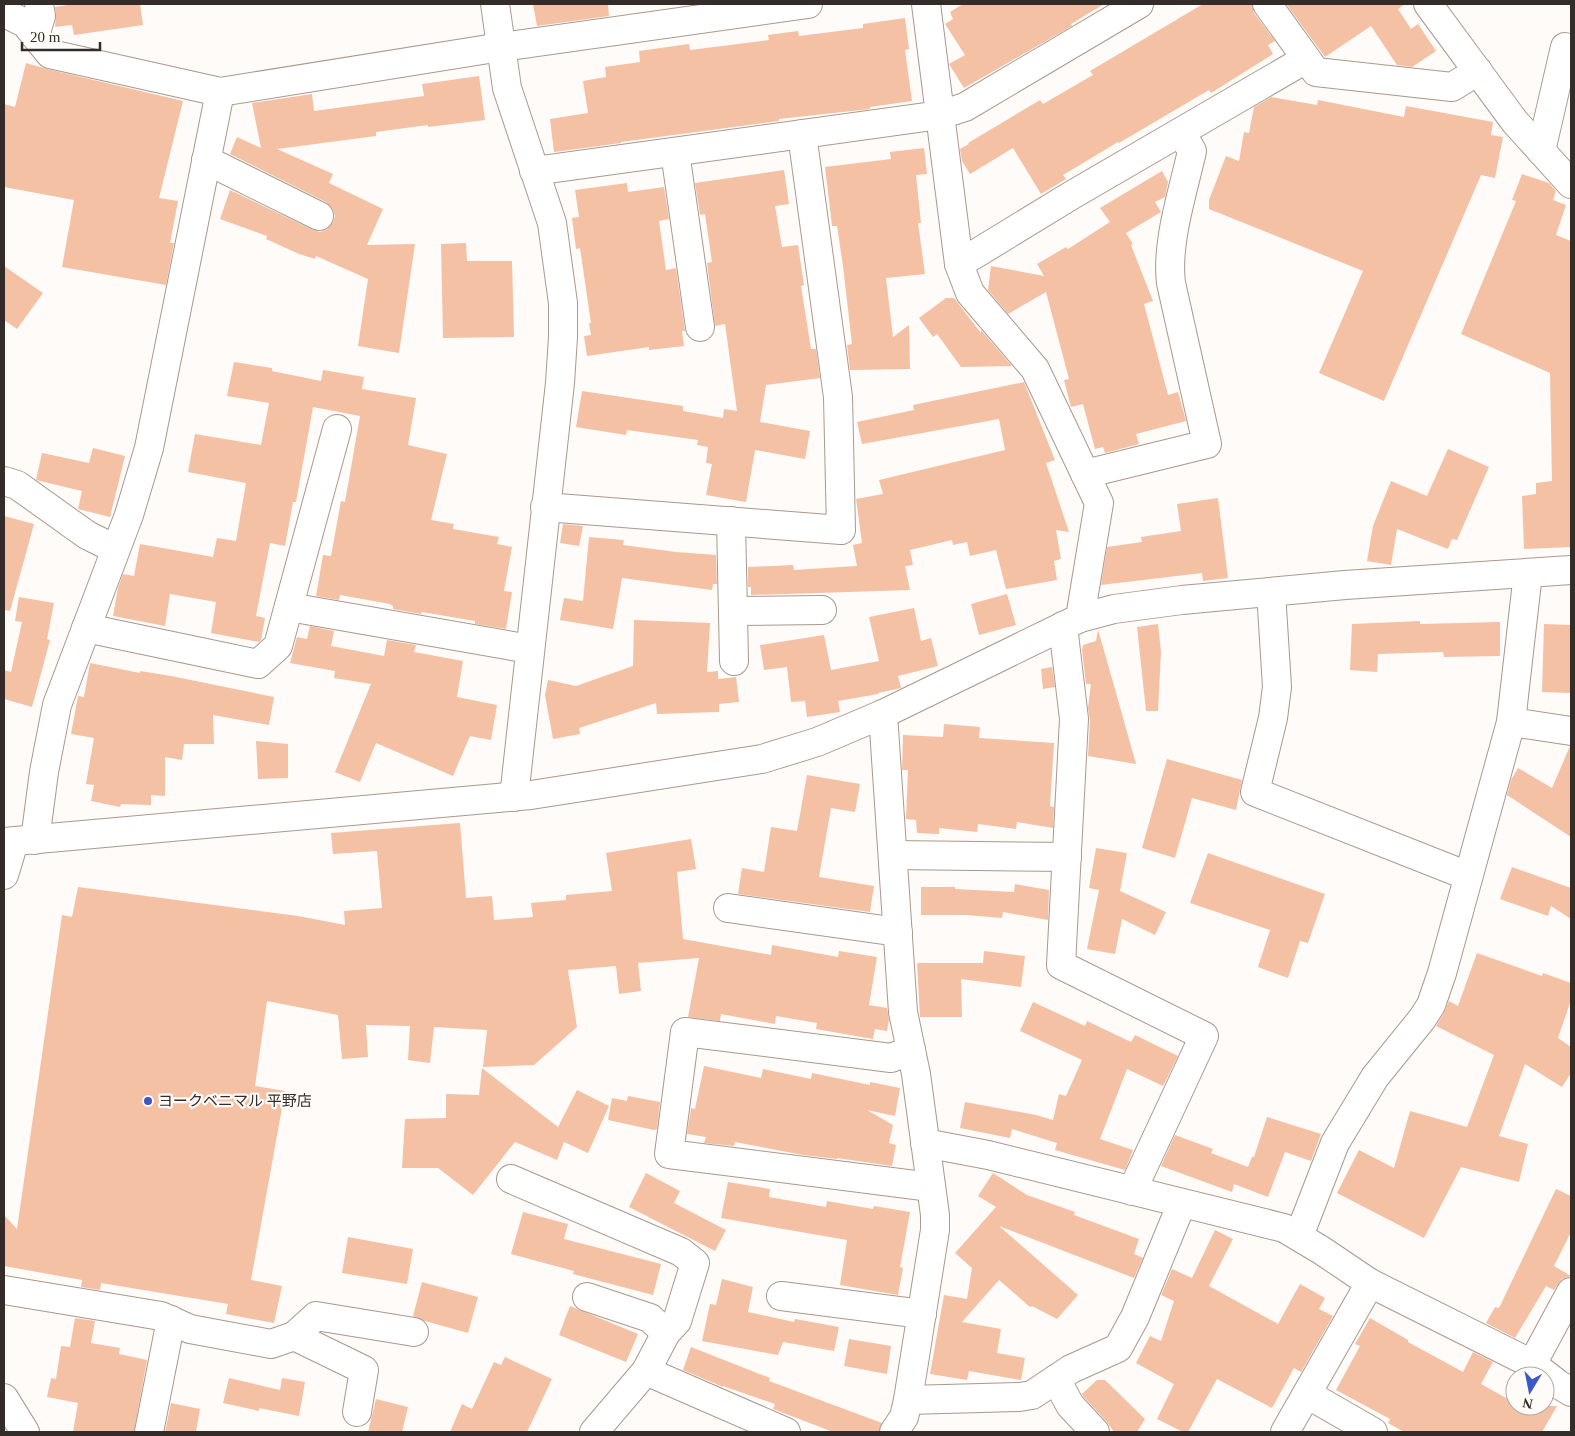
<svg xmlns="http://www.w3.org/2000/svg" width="1575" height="1436" font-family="'Times New Roman','Noto Sans JP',serif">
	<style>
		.building { fill: #f4c1a5 }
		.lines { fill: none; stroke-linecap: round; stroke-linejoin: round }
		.minor-casing { stroke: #aa988e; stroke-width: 30 }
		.trunk-casing { stroke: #aa988e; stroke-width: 30 }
		.minor { stroke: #fff; stroke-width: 28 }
		.trunk { stroke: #fff; stroke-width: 28 }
		.poi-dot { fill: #3d56c9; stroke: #fefbf8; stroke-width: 2 }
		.labels { text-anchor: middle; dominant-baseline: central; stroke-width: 4.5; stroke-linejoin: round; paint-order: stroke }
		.poi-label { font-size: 15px; fill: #332c28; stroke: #fefbf8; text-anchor: start }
	</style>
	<rect width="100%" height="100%" fill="#fefbf8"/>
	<g class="building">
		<polygon points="73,4 140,4 143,25 74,35 72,25 55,27 56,14 55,7"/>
		<polygon points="533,4 608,4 609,16 537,26"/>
		<polygon points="963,4 1104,4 1071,24 1072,26 964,88 949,64 965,55 945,24 953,19 950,12"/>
		<polygon points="1203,4 1252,4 1254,13 1275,41 1268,45 1273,54 1211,93 1209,90 1119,143 1118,142 1063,175 1066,179 1041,194 1013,148 970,174 962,161 960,149 969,144 968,143 1040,100 1043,104 1093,75 1090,71"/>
		<polygon points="1286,4 1405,4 1398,9 1411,29 1418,24 1436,51 1412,67 1397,65 1371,26 1325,57"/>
		<polygon points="905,18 909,49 905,50 912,101 870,107 870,109 779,119 779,121 621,142 621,143 554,152 550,119 588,113 583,81 606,77 605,67 640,62 639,51 689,44 690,50 769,40 768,35 798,31 799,36 863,28 863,24"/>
		<polygon points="26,63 47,69 183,101 159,198 178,201 170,243 174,243 166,285 62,267 74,200 4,187 4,104 15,107"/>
		<polygon points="479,76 485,120 428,127 428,125 376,132 376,136 277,149 333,174 329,183 383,209 367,245 415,244 399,353 358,346 368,279 316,256 315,259 299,254 266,239 267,236 220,219 230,190 313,230 320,232 327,229 333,222 335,216 332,208 326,202 230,154 237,137 261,148 252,103 312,94 314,111 424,96 422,84"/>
		<polygon points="1271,97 1317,105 1318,100 1404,117 1406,106 1493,122 1491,135 1503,137 1495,178 1481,175 1384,401 1319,373 1363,271 1209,209 1209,200 1226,156 1239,161 1244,132 1249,133 1254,107"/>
		<polygon points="924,148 927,174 916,175 921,223 918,223 925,274 886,278 893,337 909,325 910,369 850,370 847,345 852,344 843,266 837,226 832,226 825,167 891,159 890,152"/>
		<polygon points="784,170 789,204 775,206 782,247 798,245 804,285 801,286 811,349 816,349 820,378 766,385 760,422 810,431 805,459 755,450 746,502 706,495 712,464 706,463 708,447 697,445 698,440 627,430 626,435 576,427 582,391 683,406 683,411 723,418 724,409 737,411 725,324 715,326 707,263 712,262 705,214 700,215 695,183"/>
		<polygon points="1162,171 1168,182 1165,197 1155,202 1161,212 1126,233 1133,244 1131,245 1153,301 1144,304 1168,395 1178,392 1186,421 1136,434 1139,444 1105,453 1103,447 1095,449 1083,404 1071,407 1064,380 1069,379 1046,292 1008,314 988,290 991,266 1044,276 1037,264 1066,247 1068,249 1110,222 1100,208"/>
		<polygon points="1522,174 1549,183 1556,191 1553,200 1566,205 1556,235 1571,241 1571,547 1524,549 1522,496 1536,494 1536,483 1552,481 1550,373 1461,334 1516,201 1512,200"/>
		<polygon points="627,183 628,192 664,187 669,219 659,221 666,270 676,268 685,331 682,331 684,346 649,350 649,347 587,356 584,336 591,335 589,323 591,323 580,248 576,249 572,218 579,217 575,190"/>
		<polygon points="466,243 467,261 512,261 514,337 443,338 441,244"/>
		<polygon points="4,266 43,293 17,329 4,320"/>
		<polygon points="946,298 954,298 981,333 981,330 1012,366 961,367 937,334 933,337 919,318"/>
		<polygon points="234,362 272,368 272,371 321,381 323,370 364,377 362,389 416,398 408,445 447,454 431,520 454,524 453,529 499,537 497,544 512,547 504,591 512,592 506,629 475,624 475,621 422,612 421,614 393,609 393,606 390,604 340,595 339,600 316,596 323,555 331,556 341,501 345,502 360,416 313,407 296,502 293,502 285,546 270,543 256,616 265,618 261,640 259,642 211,633 216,602 170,594 165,626 113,616 118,588 123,574 134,576 140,544 213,557 217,538 236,541 246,483 188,472 195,434 261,445 269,403 227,396"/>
		<polygon points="1024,382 1055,460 1046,463 1069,532 1056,530 1061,559 1054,561 1057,580 1006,589 996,550 970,556 967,542 953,545 952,540 910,550 913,565 905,566 910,590 751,595 751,587 748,587 748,567 793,565 794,570 857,566 853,545 862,543 856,499 883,494 879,480 1005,450 999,419 862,444 857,422 914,410 913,405"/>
		<polygon points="93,448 125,456 110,517 78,509 82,491 36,480 42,453 89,463"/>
		<polygon points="1448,449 1489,467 1457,540 1452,539 1448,549 1397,529 1391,565 1367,561 1373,526 1391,481 1427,496"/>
		<polygon points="1218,498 1228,578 1203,581 1202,573 1101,585 1107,547 1142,542 1141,537 1181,531 1177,504"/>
		<polygon points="4,516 34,524 10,611 4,610"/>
		<polygon points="563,524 583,526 579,546 560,543"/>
		<polygon points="589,537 624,540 623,545 676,552 716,555 717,584 713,584 712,590 622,578 613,629 560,620 564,598 583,601"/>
		<polygon points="1007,594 1016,625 979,635 971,604"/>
		<polygon points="19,597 54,603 47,639 50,640 32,707 4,699 4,670 11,672 22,622 15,621"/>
		<polygon points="914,608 921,641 931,638 938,666 898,676 901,688 878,693 878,694 838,701 840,712 807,717 805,701 791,702 787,667 764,670 760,645 824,635 831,670 879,661 869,617"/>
		<polygon points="634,620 710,623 707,672 718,671 718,679 736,677 739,702 719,704 719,712 657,714 656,703 579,728 580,734 553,739 545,695 548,680 576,686 633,666"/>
		<polygon points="1420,621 1420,624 1500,622 1500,656 1444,657 1443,652 1378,654 1377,672 1350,670 1352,624"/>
		<polygon points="1158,624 1161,652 1158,711 1146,711 1137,627"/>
		<polygon points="1544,624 1571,625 1571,693 1542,692"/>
		<polygon points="310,626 334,631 331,646 384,656 387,640 416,645 414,652 463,661 457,697 497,705 491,740 470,736 453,776 376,743 360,782 335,772 371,684 334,678 335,671 290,663 297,637 307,639"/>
		<polygon points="1098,630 1107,661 1136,764 1088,756 1090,720 1088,708 1091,684 1086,684 1082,650 1083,645 1096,641"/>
		<polygon points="90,663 140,673 140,671 171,676 274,697 269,725 213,715 214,744 184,744 182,760 165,757 165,796 151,795 151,805 121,804 120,807 91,801 94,785 86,784 94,738 71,734 78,696 84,697"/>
		<polygon points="1052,667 1055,687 1043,689 1041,669"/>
		<polygon points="944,724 980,727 979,738 1054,743 1050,806 1054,807 1053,828 1017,822 1016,829 978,824 977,832 939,828 939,834 917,833 916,820 906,819 908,770 902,770 903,735 943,737"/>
		<polygon points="256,741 288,744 288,778 258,779"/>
		<polygon points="1570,746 1571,746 1571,837 1507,795 1511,780 1518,768 1552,788"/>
		<polygon points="1167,759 1242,780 1236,810 1192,798 1175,858 1142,848"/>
		<polygon points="807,775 860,784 855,812 831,808 819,877 874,886 870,912 738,894 742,868 764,872 771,827 797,831"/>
		<polygon points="460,823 466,898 492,896 494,920 533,917 531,903 566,900 566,895 612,891 606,853 691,839 696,869 677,872 683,939 771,955 772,945 838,957 839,951 877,957 869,1005 887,1008 889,1020 887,1031 875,1029 873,1039 816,1029 817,1023 776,1016 775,1024 721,1014 720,1021 688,1017 699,958 638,963 641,991 619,994 616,966 568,970 577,1027 534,1065 483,1067 487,1030 434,1027 430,1063 408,1060 410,1026 366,1025 368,1057 342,1059 338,1015 267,1001 255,1086 285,1091 251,1280 282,1286 274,1323 226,1314 228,1304 101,1283 100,1290 81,1287 82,1280 4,1266 4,1215 17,1229 62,915 72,917 78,887 298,916 345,925 344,911 382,908 377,851 333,854 331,833"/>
		<polygon points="1096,848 1127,853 1120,891 1166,912 1155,935 1122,919 1115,954 1087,949 1099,890 1089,888"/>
		<polygon points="1208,853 1325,894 1308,943 1300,941 1288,978 1258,967 1270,930 1190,903"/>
		<polygon points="1512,867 1571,888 1571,919 1551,906 1548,916 1500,899"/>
		<polygon points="1015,884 1049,890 1048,920 1003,912 1002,918 967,915 921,915 921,887 955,887 955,889 1014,892"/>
		<polygon points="984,951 1025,956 1021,987 961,979 962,1017 920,1017 917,963 983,963"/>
		<polygon points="1477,953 1542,976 1543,973 1571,983 1571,1000 1558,1038 1571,1047 1571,1073 1562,1087 1525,1064 1499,1136 1528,1144 1519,1182 1461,1167 1424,1238 1337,1193 1359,1150 1394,1168 1410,1111 1467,1127 1494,1055 1436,1026 1444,1013 1449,1001 1458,1006"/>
		<polygon points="1033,1002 1085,1026 1087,1021 1131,1042 1135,1035 1178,1056 1163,1086 1127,1069 1100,1139 1133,1150 1125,1170 1055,1150 1057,1143 1012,1129 1010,1138 960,1128 965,1102 1036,1115 1053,1120 1059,1094 1066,1096 1082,1060 1020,1031"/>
		<polygon points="704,1066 761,1078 763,1069 811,1079 812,1073 870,1085 870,1082 900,1088 895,1116 867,1110 893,1125 889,1143 896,1145 892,1166 837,1158 837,1159 803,1155 735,1142 734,1146 704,1143 706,1137 687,1134 691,1108 695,1109"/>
		<polygon points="482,1068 558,1127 577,1090 609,1106 588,1153 564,1142 557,1160 515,1142 473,1195 438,1168 402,1168 405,1119 446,1118 446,1094 479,1095"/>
		<polygon points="628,1096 660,1102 657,1129 654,1130 608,1120 612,1098 627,1101"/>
		<polygon points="1267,1117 1321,1134 1311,1161 1285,1152 1268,1197 1234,1184 1232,1192 1161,1166 1175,1135 1213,1149 1211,1153 1248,1167 1252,1157 1254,1157"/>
		<polygon points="646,1173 680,1191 674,1203 726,1230 715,1251 629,1207"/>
		<polygon points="993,1173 1027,1195 1075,1212 1074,1215 1139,1239 1134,1254 1143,1258 1134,1278 999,1226 1078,1295 1057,1319 1032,1306 1030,1307 999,1280 962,1322 1001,1329 997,1353 1025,1358 1021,1380 969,1371 967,1380 930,1374 944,1295 967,1299 972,1268 955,1253 996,1207 978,1196"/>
		<polygon points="728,1182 770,1189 769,1197 826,1207 827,1201 873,1209 874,1206 910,1212 900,1267 903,1268 898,1295 840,1285 847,1240 721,1218"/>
		<polygon points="1556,1189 1571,1196 1571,1232 1554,1266 1571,1276 1562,1279 1554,1290 1546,1286 1515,1338 1486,1323 1495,1307 1499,1308"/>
		<polygon points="523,1212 568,1224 564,1239 661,1264 653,1295 573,1274 574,1271 511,1254"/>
		<polygon points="1215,1230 1233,1239 1209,1286 1278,1324 1300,1284 1325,1298 1319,1309 1333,1316 1301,1372 1294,1368 1272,1408 1217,1379 1188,1432 1183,1432 1157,1419 1174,1384 1136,1363 1150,1336 1161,1341 1174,1301 1161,1295 1172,1269 1192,1278"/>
		<polygon points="348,1237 413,1249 407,1284 342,1273"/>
		<polygon points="722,1279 753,1287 748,1312 794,1322 795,1319 839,1327 834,1351 783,1342 778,1355 702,1341 710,1304 716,1305"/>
		<polygon points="422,1282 478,1297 468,1333 425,1321 413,1316"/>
		<polygon points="570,1306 638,1334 626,1362 559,1335"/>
		<polygon points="75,1318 95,1321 91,1343 120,1348 119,1354 147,1360 134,1432 73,1432 78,1403 47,1397 51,1378 56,1379 61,1346 70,1347"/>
		<polygon points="1370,1318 1408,1340 1408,1342 1463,1372 1473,1352 1493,1362 1481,1384 1515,1403 1515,1406 1557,1406 1542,1432 1404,1432 1388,1423 1390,1419 1336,1390 1360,1346 1355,1344"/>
		<polygon points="849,1339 891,1346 887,1374 844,1366"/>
		<polygon points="691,1347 770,1378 769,1381 882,1423 879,1432 833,1432 773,1409 775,1404 723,1386 723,1387 683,1370"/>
		<polygon points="505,1357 552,1379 527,1432 450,1432 462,1404 472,1409 494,1362 501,1365"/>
		<polygon points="229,1378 280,1390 282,1378 305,1382 299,1416 259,1408 259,1411 223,1403"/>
		<polygon points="1097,1380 1105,1380 1145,1419 1137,1432 1114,1432 1106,1421 1083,1396 1082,1394"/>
		<polygon points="376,1399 408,1407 402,1432 368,1432"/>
		<polygon points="171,1403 200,1409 196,1432 165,1432"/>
	</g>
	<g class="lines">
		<defs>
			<g id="minor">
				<polyline points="495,4 507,88 552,223 563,303 563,337 560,383 514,797"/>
				<polyline points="926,4 959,264 970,293 1035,369 1099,503 1080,618"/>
				<polyline points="1267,4 1316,72 1452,87 1478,71"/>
				<polyline points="1428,4 1515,122 1571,184"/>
				<polyline points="4,13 25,23 50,54 220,92 501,47 808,4"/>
				<polyline points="35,36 41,16 39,4"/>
				<polyline points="1541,151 1565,47"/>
				<polyline points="675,152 700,327"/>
				<polyline points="206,160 319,216"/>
				<polyline points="534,171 940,115 965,107 1139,4"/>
				<polyline points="959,264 1072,195 1306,59"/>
				<path d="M1085,474L1207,444L1171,283C1166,242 1183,192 1192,151L1181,132"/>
				<polyline points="4,481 17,485 87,535 115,549"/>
				<polyline points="545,507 841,530 838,397 802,134"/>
				<polyline points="731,521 734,661"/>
				<polyline points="1271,592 1277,687 1273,718 1255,792 1468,876"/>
				<polyline points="289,607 530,649"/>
				<polyline points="733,611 822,610"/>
				<polyline points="1063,626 1074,719 1061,965 1204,1036 1132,1191"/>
				<polyline points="86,628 258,664 278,646 337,429"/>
				<polyline points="883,714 903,1012 916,1074 935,1215 935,1230 908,1400 904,1417 894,1432"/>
				<polyline points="1511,722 1571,731"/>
				<polyline points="35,840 44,772 57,705 129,515 149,448 220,92"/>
				<polyline points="4,842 531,795 762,759 817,742 883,714 1080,618 1114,609 1182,600 1345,585 1571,570"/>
				<polyline points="893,855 1067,857"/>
				<polyline points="4,875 14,842"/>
				<polyline points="728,908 898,932"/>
				<polyline points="911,1050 891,1058 685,1032 669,1154 931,1187"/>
				<polyline points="925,1143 988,1155 1284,1228 1321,1250 1370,1283 1532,1364 1558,1384 1571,1392"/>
				<polyline points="511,1179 681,1252 695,1263 677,1321 666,1333 646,1371 594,1432"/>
				<polyline points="1299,1236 1335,1143 1375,1077 1422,1019 1431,1005 1442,973 1511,722 1528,573"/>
				<polyline points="4,1290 161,1316 190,1329 271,1344 294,1336 364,1370 357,1412"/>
				<polyline points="781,1296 922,1314"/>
				<polyline points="587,1297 650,1318 666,1333"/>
				<polyline points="294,1336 316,1316 414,1332"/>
				<polyline points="1532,1364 1571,1292"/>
				<polyline points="646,1371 786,1432"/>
				<polyline points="1056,1379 1070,1405 1095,1432"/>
				<polyline points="1307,1394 1373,1432"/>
				<polyline points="908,1400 1019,1397 1032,1395 1071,1369 1118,1348 1135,1317 1182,1203"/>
				<polyline points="149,1432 171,1320"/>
				<polyline points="1285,1432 1370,1283"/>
			</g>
			<polyline id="trunk" points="4,1398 25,1432"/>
		</defs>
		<use href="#minor" class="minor-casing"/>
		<use href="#trunk" class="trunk-casing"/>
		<use href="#minor" class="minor"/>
		<use href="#trunk" class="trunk"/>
	</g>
	<circle class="poi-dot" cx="148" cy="1101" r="5"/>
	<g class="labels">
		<g class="poi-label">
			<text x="158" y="1101">ヨークベニマル 平野店</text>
		</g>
	</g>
	<rect width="1575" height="1436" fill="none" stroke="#332c28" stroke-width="10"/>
	<g transform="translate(1530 1391) rotate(190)"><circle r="24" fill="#fefbf8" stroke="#ada8a5"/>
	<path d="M0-4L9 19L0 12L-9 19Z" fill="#3d56c9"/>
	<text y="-8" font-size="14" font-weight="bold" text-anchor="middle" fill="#332c28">N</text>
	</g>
	<path d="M22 42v8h78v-8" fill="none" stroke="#332c28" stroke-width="2.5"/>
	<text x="30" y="42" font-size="15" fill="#332c28" stroke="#fefbf8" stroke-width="4" paint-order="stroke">20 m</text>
</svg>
